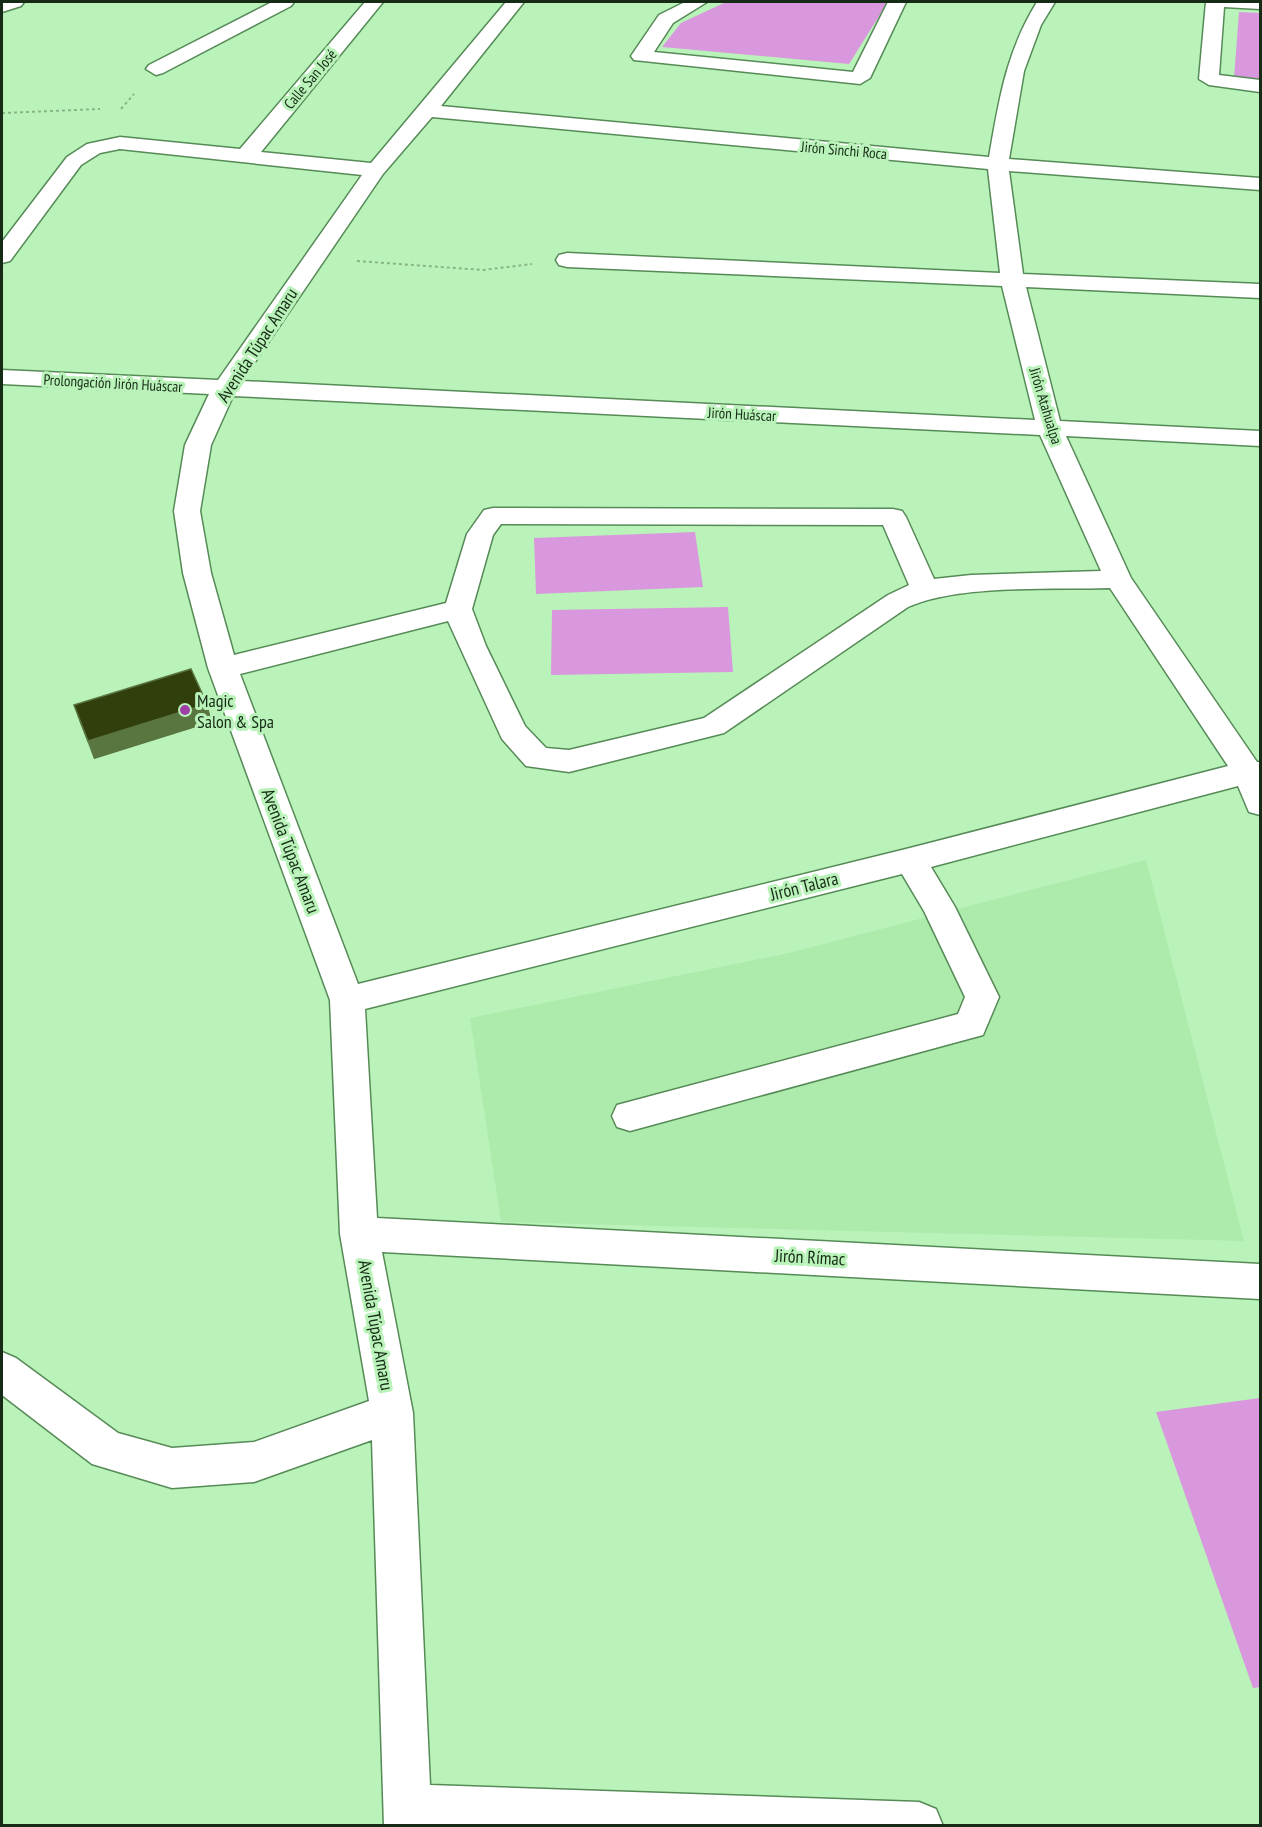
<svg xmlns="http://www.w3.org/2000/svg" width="1262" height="1827" font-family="'PT Sans Narrow',sans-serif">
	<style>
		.built { fill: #adebac }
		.green { fill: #d997dd }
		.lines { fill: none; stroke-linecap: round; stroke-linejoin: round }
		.minor-casing { stroke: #568a57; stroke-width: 3 }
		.path { stroke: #87b587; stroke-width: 2; stroke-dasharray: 3 3; stroke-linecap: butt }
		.minor { fill: #fff; fill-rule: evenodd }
		.wall { fill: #759962 }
		.shaded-wall { fill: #597540 }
		.building { fill: #303f0b; stroke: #597540; stroke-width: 1.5 }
		.poi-dot { fill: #9e3ea6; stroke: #baf3ba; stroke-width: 2 }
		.labels { text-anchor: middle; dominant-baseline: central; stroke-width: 6; stroke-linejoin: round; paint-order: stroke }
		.far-street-label { font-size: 15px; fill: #162b16; stroke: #baf3ba }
		.street-label { font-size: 18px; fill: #162b16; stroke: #baf3ba }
		.poi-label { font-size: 18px; fill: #162b16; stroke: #baf3ba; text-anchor: start }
	</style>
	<rect width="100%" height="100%" fill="#baf3ba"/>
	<polygon class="built" points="1146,860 1244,1241 501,1222 470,1018 789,953"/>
	<g class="green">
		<polygon points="726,2 888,2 849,64 662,47 681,23"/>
		<polygon points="1239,12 1260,13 1260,80 1234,78"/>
		<polygon points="695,532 703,587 536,594 534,538"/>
		<polygon points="728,607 733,672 551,675 552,610"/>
		<polygon points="1260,1398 1260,1687 1253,1688 1156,1412"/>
	</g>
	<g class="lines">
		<defs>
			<g id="minor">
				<polygon points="2,2 24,2 21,6 2,12"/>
				<polygon points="272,2 294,2 291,6 163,73 156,75 146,69 149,65"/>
				<path d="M365,2H383L261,152L371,163L506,2H524L441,106L989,157C999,100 1006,52 1037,2H1055L1041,25L1024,71L1009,159L1260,178V190L1009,171L1023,274L1260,284V298L1026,287L1060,421L1260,431V446L1066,436L1131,578L1257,762H1260V815L1249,812L1238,786L931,867L955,907L999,997L983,1035L630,1131L617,1127L612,1116L617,1105L958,1014L965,997L924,911L902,874L365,1009L377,1218L1260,1264V1299L382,1252L413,1413L430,1785L919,1802L936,1809L943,1826H384L372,1440L254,1482L172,1488L92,1464L2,1395V1352L16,1358L118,1433L172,1448L254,1442L369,1401L340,1234L330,1000L208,668L183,573L174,511L185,445L209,394L2,384V370L218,380L362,175L120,149L100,153L81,165L10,261L2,263V242L67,157L87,144L120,137L240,149ZM432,117L988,169L1000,273L567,253L559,255L556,260L559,265L567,267L1002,286L1035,420L242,381L383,174ZM233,396L1040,435L1101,571L971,575L934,579L906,517L902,511L893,509L493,508L484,510L467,534L446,603L234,655L211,573L200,511L211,445ZM501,524L883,525L909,585L888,595L704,718L569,750L546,748L525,726L486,646L472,609L493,535ZM1110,588L1228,766L910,848L358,984L240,674L448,621L502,739L526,766L569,772L724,733L908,607C960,584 1052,590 1110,588Z"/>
				<polygon points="685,2 707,2 673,23 654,52 853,72 888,2 906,2 870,78 860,84 634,60 631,56 659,15"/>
				<polygon points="1206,2 1260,2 1260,9 1224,7 1219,75 1260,80 1260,92 1209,85 1199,79"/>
			</g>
		</defs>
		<use href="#minor" class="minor-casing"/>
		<g class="path">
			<polyline points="121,109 134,94"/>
			<polyline points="2,113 100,109"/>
			<polyline points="357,261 483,270 532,264"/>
		</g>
		<use href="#minor" class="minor"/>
	</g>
	<polygon class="wall" points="207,704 212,722 94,759 80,723 74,705"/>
	<polygon class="shaded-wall" points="207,704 212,722 94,759 88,741"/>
	<polygon class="building" points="191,669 207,704 88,741 74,705"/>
	<circle class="poi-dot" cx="185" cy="710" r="6"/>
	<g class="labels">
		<g class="far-street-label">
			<text transform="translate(310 79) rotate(-50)">Calle San José</text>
			<text transform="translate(844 150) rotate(5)">Jirón Sinchi Roca</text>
			<text transform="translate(113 383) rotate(3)">Prolongación Jirón Huáscar</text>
			<text transform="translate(1046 406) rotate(73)">Jirón Atahualpa</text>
			<text transform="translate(742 414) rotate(3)">Jirón Huáscar</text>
		</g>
		<g class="street-label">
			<text transform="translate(257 345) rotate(-57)">Avenida Túpac Amaru</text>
			<text transform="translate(291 851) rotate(69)">Avenida Túpac Amaru</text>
			<text transform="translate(804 886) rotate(-14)">Jirón Talara</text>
			<text transform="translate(810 1257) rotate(3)">Jirón Rímac</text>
			<text transform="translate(376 1325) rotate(80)">Avenida Túpac Amaru</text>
		</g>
		<g class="poi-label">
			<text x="197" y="700">Magic<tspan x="197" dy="21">Salon &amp; Spa</tspan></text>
		</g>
	</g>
	<rect width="1262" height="1827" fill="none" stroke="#162b16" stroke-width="6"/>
</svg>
